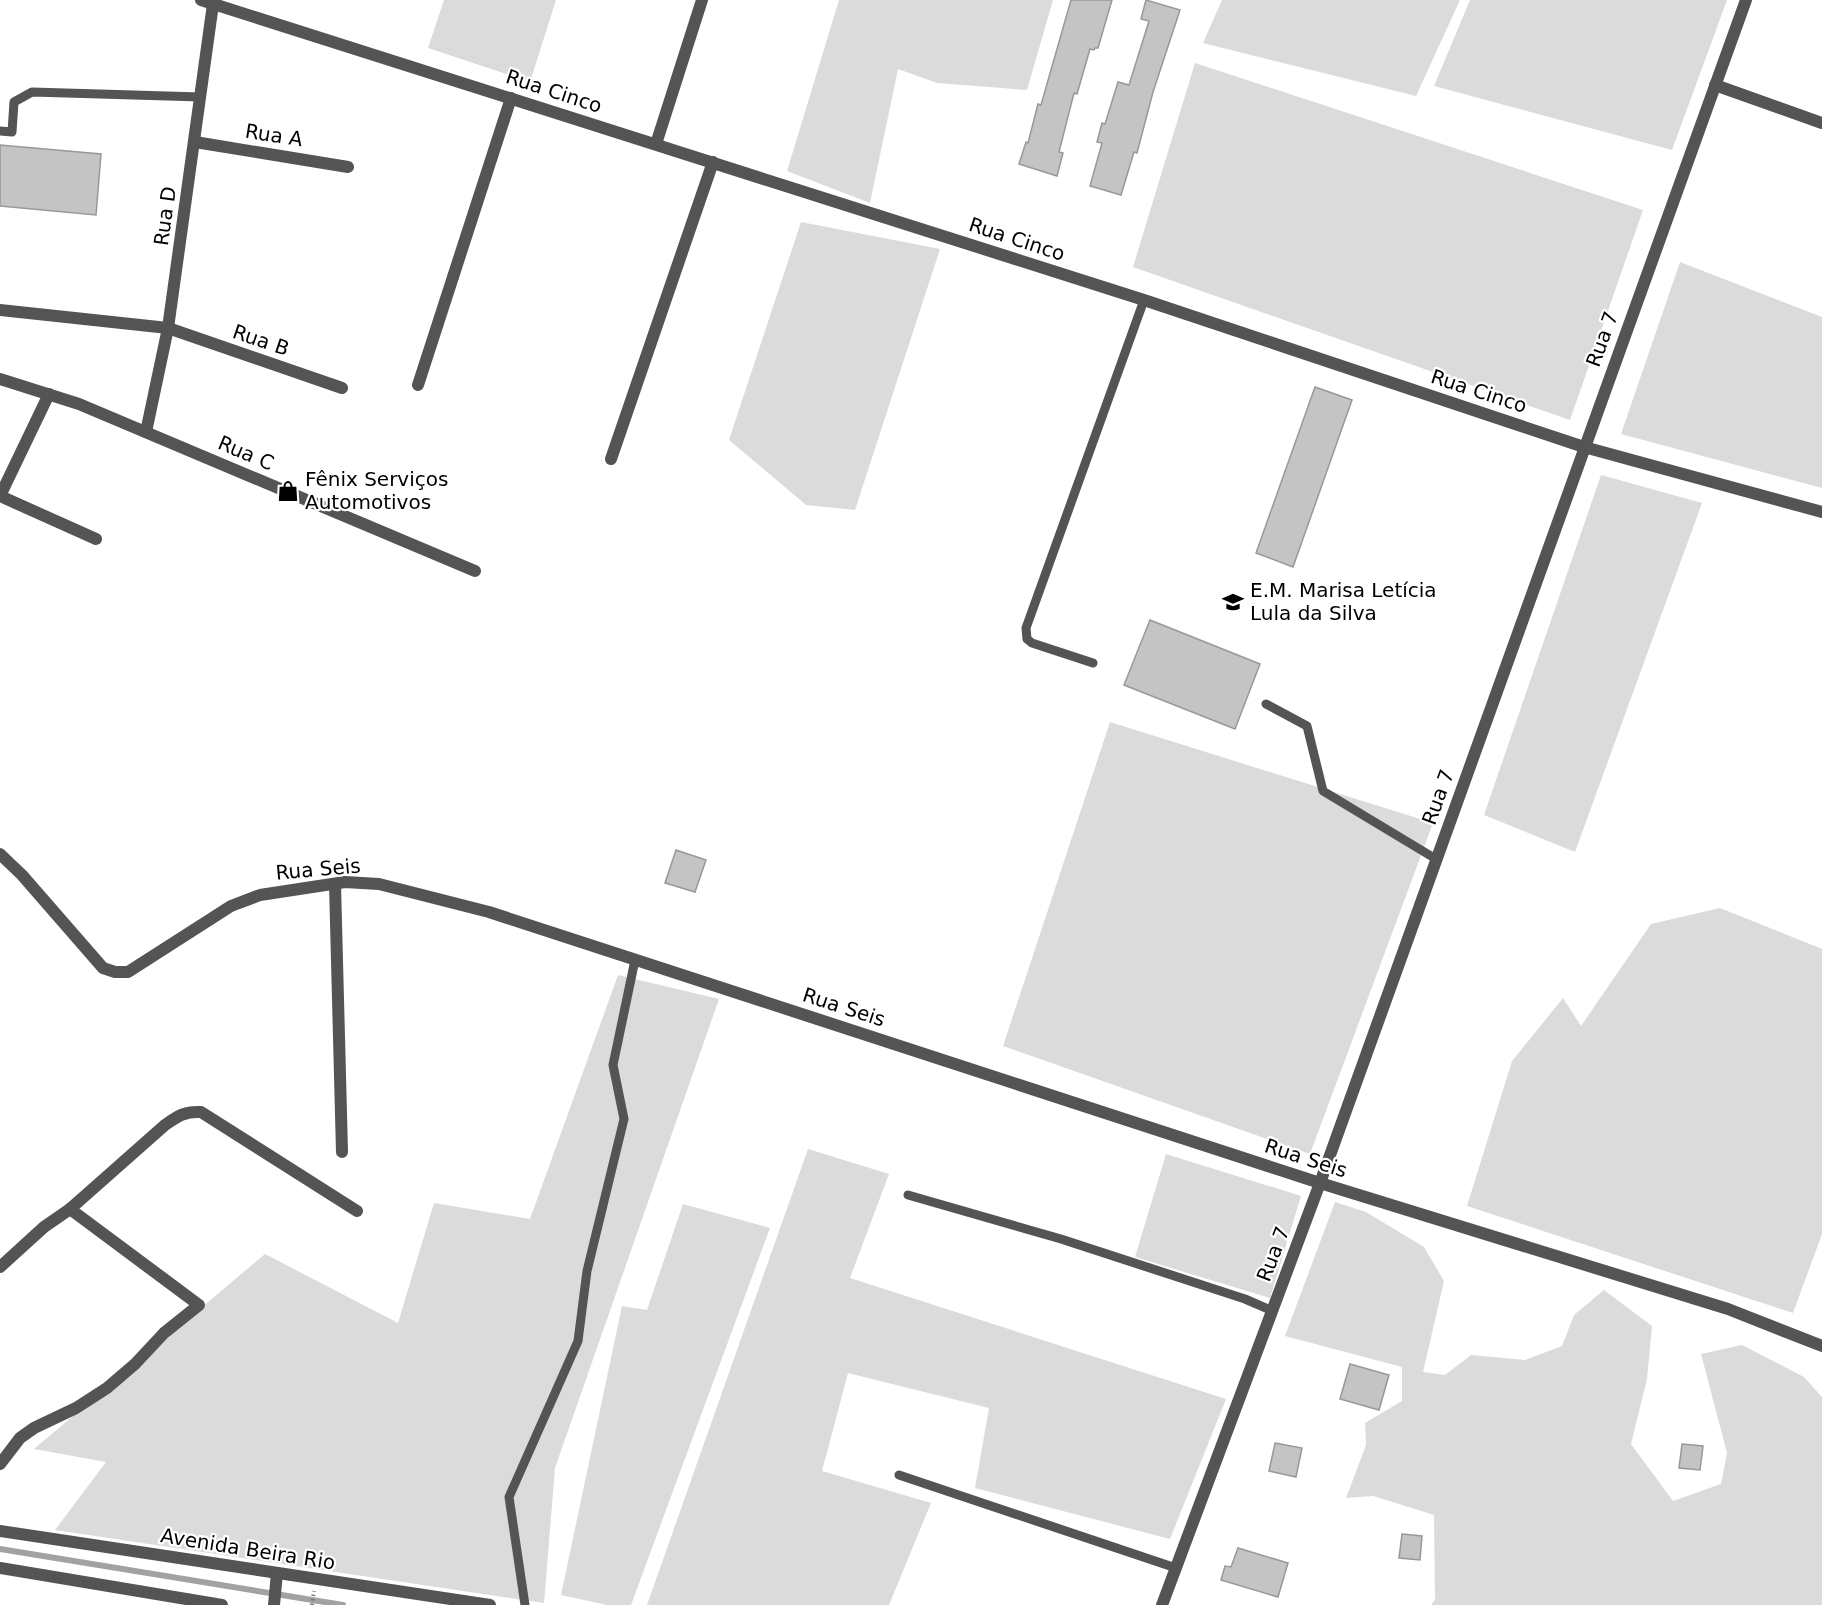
<svg xmlns="http://www.w3.org/2000/svg" width="1822" height="1605" font-family="'DejaVu Sans',sans-serif">
	<style>
		.green { fill: #dbdbdb }
		.lines { fill: none; stroke-linecap: round; stroke-linejoin: round }
		.stream { stroke: #a2a2a2; stroke-width: 6 }
		.building { fill: #c4c4c4; stroke: #989898; stroke-width: 1.5 }
		.path { stroke: #767676; stroke-width: 4; stroke-dasharray: 1.5 3; stroke-linecap: butt }
		.lane { stroke: #545454; stroke-width: 9 }
		.street { stroke: #545454; stroke-width: 12 }
		.labels { text-anchor: middle; dominant-baseline: central; stroke-width: 4.5; stroke-linejoin: round; paint-order: stroke }
		.street-label { font-size: 20px; fill: #000; stroke: #fff }
		.poi-label { font-size: 20px; fill: #000; stroke: #fff; text-anchor: start }
	</style>
	<rect width="100%" height="100%" fill="#fff"/>
	<g class="green">
		<polygon points="444,0 556,0 530,82 428,48"/>
		<polygon points="839,0 1053,0 1027,90 937,83 898,69 870,203 787,171"/>
		<polygon points="1222,0 1460,0 1416,96 1203,43"/>
		<polygon points="1470,0 1727,0 1672,150 1434,86"/>
		<polygon points="1195,63 1643,210 1570,420 1133,267"/>
		<polygon points="801,222 940,249 855,510 806,505 729,440"/>
		<polygon points="1680,262 1822,317 1822,488 1621,434"/>
		<polygon points="1601,475 1702,503 1575,852 1484,815"/>
		<polygon points="1110,722 1433,823 1310,1154 1003,1046"/>
		<polygon points="1720,908 1822,949 1822,1234 1793,1313 1467,1206 1512,1061 1563,998 1581,1026 1651,924"/>
		<polygon points="618,975 719,999 555,1468 544,1603 55,1530 106,1462 34,1449 265,1254 398,1323 434,1203 530,1219"/>
		<polygon points="808,1149 889,1174 850,1278 1226,1399 1170,1539 975,1488 989,1408 848,1373 822,1471 931,1503 889,1605 647,1605"/>
		<polygon points="1166,1154 1301,1196 1270,1298 1135,1257"/>
		<polygon points="1335,1202 1366,1212 1424,1247 1444,1281 1423,1372 1445,1375 1471,1355 1525,1360 1562,1346 1574,1315 1604,1290 1652,1326 1647,1379 1631,1444 1673,1501 1721,1484 1727,1453 1701,1354 1742,1345 1804,1377 1822,1397 1822,1605 1431,1605 1435,1600 1434,1515 1373,1496 1346,1498 1366,1445 1365,1423 1402,1401 1402,1367 1285,1336"/>
		<polygon points="683,1204 770,1228 631,1605 607,1605 561,1595 622,1306 647,1310"/>
	</g>
	<g class="lines">
		<polyline class="stream" points="0,1549 343,1605"/>
	</g>
	<g class="building">
		<polygon points="1071,0 1112,0 1098,48 1095,48 1094,50 1090,49 1077,94 1074,93 1059,152 1063,153 1057,176 1019,164 1026,142 1028,143 1038,104 1041,105"/>
		<polygon points="1146,0 1180,10 1153,92 1137,153 1134,152 1121,195 1090,186 1102,143 1097,142 1102,123 1105,124 1118,82 1129,85 1149,21 1141,19"/>
		<polygon points="0,145 101,154 96,215 0,206"/>
		<polygon points="1315,387 1352,400 1293,567 1256,553"/>
		<polygon points="1150,620 1260,664 1235,729 1124,685"/>
		<polygon points="676,850 706,860 695,892 665,883"/>
		<polygon points="1350,1364 1389,1375 1379,1410 1340,1399"/>
		<polygon points="1275,1443 1302,1448 1296,1477 1269,1471"/>
		<polygon points="1682,1444 1703,1446 1700,1470 1679,1468"/>
		<polygon points="1402,1534 1422,1536 1420,1560 1399,1558"/>
		<polygon points="1238,1548 1288,1563 1278,1597 1221,1580 1225,1566 1231,1567"/>
	</g>
	<g class="lines">
		<polyline class="path" points="312,1605 314,1591"/>
		<g class="lane">
			<polyline points="0,131 12,132 14,102 32,92 201,97"/>
			<polyline points="1093,663 1032,643 1027,639 1026,628 1144,300"/>
			<polyline points="1266,704 1307,726 1323,791 1436,859"/>
			<polyline points="908,1195 1061,1239 1245,1299 1273,1311"/>
			<polyline points="899,1475 1176,1568"/>
			<polyline points="525,1605 509,1497 578,1341 587,1271 624,1119 613,1065 635,960"/>
		</g>
		<g class="street">
			<polyline points="201,0 1144,300 1584,447 1822,512"/>
			<polyline points="1715,85 1822,123"/>
			<polyline points="195,142 348,167"/>
			<polyline points="656,144 702,0"/>
			<polyline points="0,310 168,328 342,388"/>
			<polyline points="0,379 79,404 475,571"/>
			<polyline points="418,385 511,98"/>
			<polyline points="146,432 168,328 213,4"/>
			<polyline points="611,459 713,162"/>
			<polyline points="0,496 49,394"/>
			<polyline points="0,496 96,539"/>
			<polyline points="0,854 22,875 103,968 115,972 128,972 231,906 260,895 345,882 379,884 489,912 1320,1183 1728,1309 1822,1346"/>
			<polyline points="335,884 342,1152"/>
			<path d="M0,1267L44,1227L70,1209L165,1125C178,1116 185,1111 201,1112L357,1211"/>
			<polyline points="0,1464 20,1438 34,1428 76,1408 107,1388 135,1364 164,1333 199,1305 70,1209"/>
			<polyline points="0,1531 490,1605"/>
			<polyline points="0,1568 222,1605"/>
			<polyline points="274,1605 277,1573"/>
			<polyline points="1162,1605 1320,1183 1746,0"/>
		</g>
	</g>
	<defs>
		<symbol id="shop-bare" viewBox="-9 -9 18 18"><path d="M-5-2.5h2.3a2.7 3.5 0 0 1 5.4 0H5L5.5 6h-11ZM-1.5-2.5h3a1.5 2.3 0 0 0-3 0Z" fill="#000" stroke="#fff" stroke-width="2.5" paint-order="stroke"/></symbol>
		<symbol id="school-bare" viewBox="-9 -9 18 18"><path d="M0-5L7-2L0 1L-7-2ZM-4 1L0 2.5L4 1V4Q0 6-4 4Z" fill="#000" stroke="#fff" stroke-width="2.5" paint-order="stroke"/></symbol>
	</defs>
	<g fill-rule="evenodd">
		<use href="#shop-bare" x="273" y="476" width="30" height="30"/>
		<use href="#school-bare" x="1218" y="587" width="30" height="30"/>
	</g>
	<g class="labels">
		<g class="street-label">
			<text transform="translate(554 91) rotate(18)">Rua Cinco</text>
			<text transform="translate(274 135) rotate(9)">Rua A</text>
			<text transform="translate(165 216) rotate(-82)">Rua D</text>
			<text transform="translate(1017 239) rotate(18)">Rua Cinco</text>
			<text transform="translate(1602 339) rotate(-70)">Rua 7</text>
			<text transform="translate(261 340) rotate(19)">Rua B</text>
			<text transform="translate(1479 391) rotate(18)">Rua Cinco</text>
			<text transform="translate(246 453) rotate(23)">Rua C</text>
			<text transform="translate(1438 797) rotate(-70)">Rua 7</text>
			<text transform="translate(318 869) rotate(-5)">Rua Seis</text>
			<text transform="translate(844 1007) rotate(18)">Rua Seis</text>
			<text transform="translate(1306 1158) rotate(18)">Rua Seis</text>
			<text transform="translate(1273 1254) rotate(-69)">Rua 7</text>
			<text transform="translate(248 1549) rotate(9)">Avenida Beira Rio</text>
		</g>
		<g class="poi-label">
			<text x="305" y="479">Fênix Serviços<tspan x="305" dy="23">Automotivos</tspan></text>
			<text x="1250" y="590">E.M. Marisa Letícia<tspan x="1250" dy="23">Lula da Silva</tspan></text>
		</g>
	</g>
</svg>
